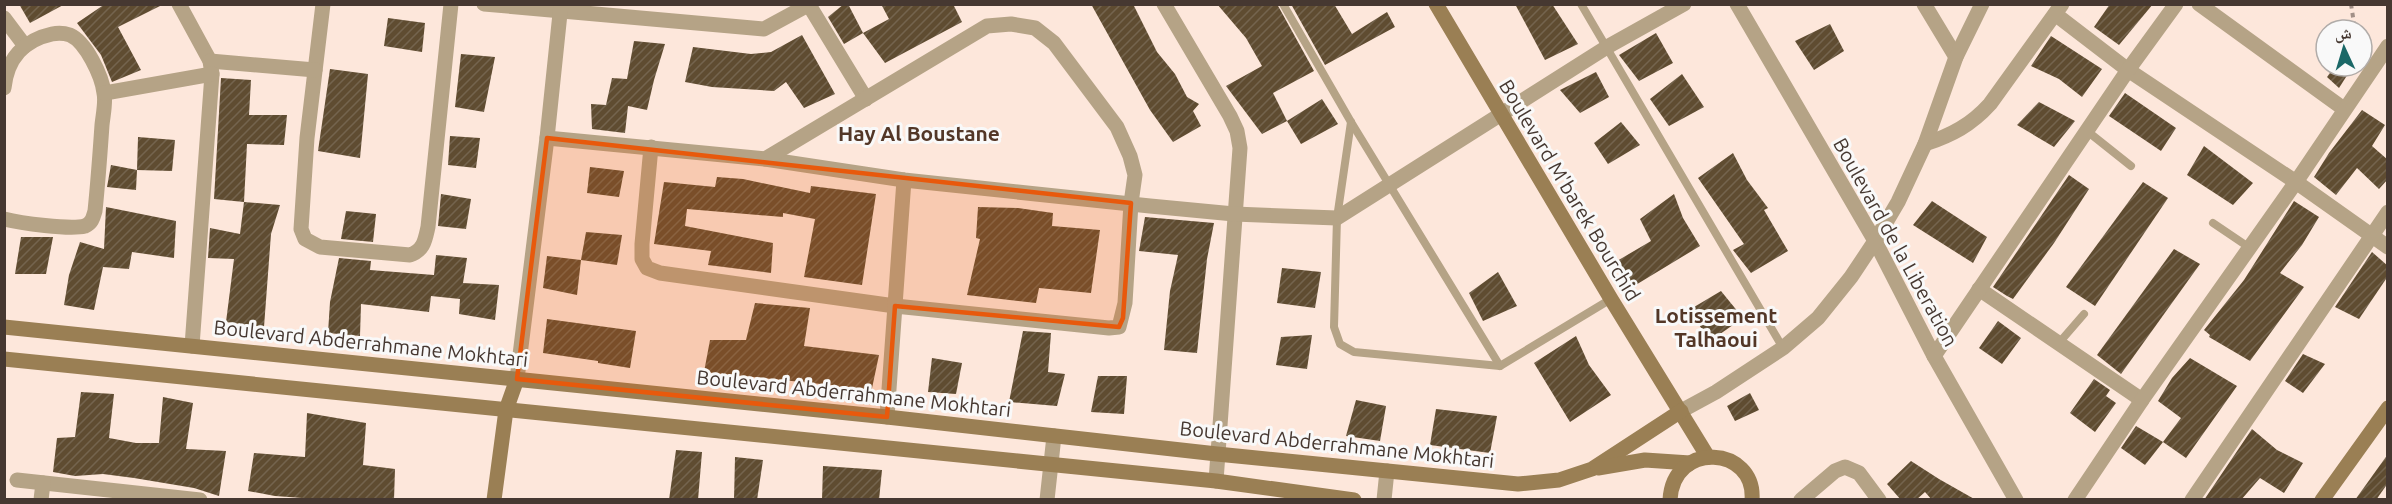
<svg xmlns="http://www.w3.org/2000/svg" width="2392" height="504" font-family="Ubuntu,'Noto Naskh Arabic',sans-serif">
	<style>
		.building { fill: url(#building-hatch) }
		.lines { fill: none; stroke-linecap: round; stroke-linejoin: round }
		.path { stroke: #a29087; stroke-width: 4; stroke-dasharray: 4.5 4.5; stroke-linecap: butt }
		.lane { stroke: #b5a386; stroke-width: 8 }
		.street { stroke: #b5a386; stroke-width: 15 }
		.secondary { stroke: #9a7f54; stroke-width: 15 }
		.marked { fill: #e8590c; fill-opacity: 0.2; stroke: #e8590c; stroke-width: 4.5; stroke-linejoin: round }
		.labels { text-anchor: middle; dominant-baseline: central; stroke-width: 6; stroke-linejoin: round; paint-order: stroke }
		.street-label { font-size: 20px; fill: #463831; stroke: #f9f9f9 }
		.neighbourhood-label { font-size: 21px; font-weight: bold; fill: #533727; stroke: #f9f9f9 }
	</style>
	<defs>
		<pattern id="building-hatch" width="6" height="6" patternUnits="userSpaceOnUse" patternTransform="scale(1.5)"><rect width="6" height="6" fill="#5f4c31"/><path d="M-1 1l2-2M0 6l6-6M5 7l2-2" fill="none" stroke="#74644e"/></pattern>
	</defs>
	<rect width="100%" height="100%" fill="#fde7db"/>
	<g class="building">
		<polygon points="19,4 65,4 30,23"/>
		<polygon points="105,4 164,4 118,27 141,70 112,82 101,55 77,23"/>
		<polygon points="844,4 848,4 863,33 844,44 828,17"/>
		<polygon points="881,4 953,4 962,22 885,63 863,33 889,19"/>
		<polygon points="1091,4 1133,4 1157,52 1175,74 1187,97 1199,104 1193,111 1201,126 1173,142 1150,110"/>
		<polygon points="1217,4 1277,4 1314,71 1273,93 1287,121 1262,134 1226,86 1262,66 1246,38"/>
		<polygon points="1291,4 1334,4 1352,34 1387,12 1395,27 1325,65"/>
		<polygon points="1515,4 1552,4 1578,44 1545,60"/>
		<polygon points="2110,4 2153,4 2119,45 2094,27"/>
		<polygon points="388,18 425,23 422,52 384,46"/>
		<polygon points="1830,24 1844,51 1814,70 1795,41"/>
		<polygon points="1656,33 1673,63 1639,81 1619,55"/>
		<polygon points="802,35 835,94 804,108 786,82 774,91 712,87 685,82 693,47 751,54 771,52"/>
		<polygon points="2051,36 2102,69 2082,97 2059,79 2031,66"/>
		<polygon points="634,41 665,44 654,80 647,110 628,106 625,133 592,129 591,104 606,105 612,78 627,79"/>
		<polygon points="461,54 495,57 484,112 455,107"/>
		<polygon points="2335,66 2353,66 2339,88 2327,77"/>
		<polygon points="330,69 368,74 360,158 318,151"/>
		<polygon points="1596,72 1609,97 1580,113 1560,90"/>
		<polygon points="1682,74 1704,107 1669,126 1650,99"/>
		<polygon points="221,78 251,80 249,115 287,115 284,145 247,144 244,202 214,199"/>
		<polygon points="2125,93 2176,128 2161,151 2109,116"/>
		<polygon points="1322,99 1338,124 1301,144 1287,121"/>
		<polygon points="2039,102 2075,121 2054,147 2017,125"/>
		<polygon points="2362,110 2385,125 2372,146 2388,160 2388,179 2379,189 2357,168 2336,195 2314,177 2329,153"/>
		<polygon points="1621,122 1640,145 1608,164 1594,143"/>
		<polygon points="450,136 480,138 476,168 448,165"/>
		<polygon points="138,137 175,140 172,171 137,170"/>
		<polygon points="2204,146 2253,183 2233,205 2187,175"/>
		<polygon points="1733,153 1747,180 1768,208 1764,210 1788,251 1751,273 1733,250 1744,244 1698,178"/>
		<polygon points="111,165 137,170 136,190 107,187"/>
		<polygon points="590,167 624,171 619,197 587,193"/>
		<polygon points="2069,175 2089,189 2054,243 2013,299 2007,296 1993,287"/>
		<polygon points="717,177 743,179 810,193 811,186 876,194 862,285 804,277 815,219 783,213 783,217 687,209 685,226 773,243 771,273 708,265 711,251 654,244 664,182 715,187"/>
		<polygon points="2143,182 2168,198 2095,306 2066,287"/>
		<polygon points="441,194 471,199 466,229 438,226"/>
		<polygon points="1674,194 1683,218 1700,246 1634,286 1617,261 1651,241 1640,219"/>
		<polygon points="1932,201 1987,237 1973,263 1913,225"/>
		<polygon points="2294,201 2319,217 2302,245 2280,273 2304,287 2250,361 2209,337 2210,335 2204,330 2244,280"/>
		<polygon points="244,202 280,205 271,234 264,327 226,322 234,259 208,258 210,228 240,234"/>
		<polygon points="106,207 176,221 174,258 132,252 129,269 103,267 94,310 64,305 69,275 80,242 104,249"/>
		<polygon points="978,207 1018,208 1053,213 1052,226 1100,230 1091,293 1039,288 1036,303 967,295 980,239 976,238"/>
		<polygon points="346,211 376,214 373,242 341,239"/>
		<polygon points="1145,217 1214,223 1207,259 1197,353 1164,350 1170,291 1178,255 1139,251"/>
		<polygon points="586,232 622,235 617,265 581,260"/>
		<polygon points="21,237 53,237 46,274 15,274"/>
		<polygon points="2174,249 2200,264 2121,374 2097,355"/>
		<polygon points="2372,252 2388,266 2388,276 2359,319 2335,307"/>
		<polygon points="436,255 467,258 463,283 499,285 495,320 459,314 460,299 431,296 429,312 361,304 360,336 328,333 330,302 339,258 371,261 370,270 434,275"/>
		<polygon points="547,256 581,260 577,295 543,288"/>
		<polygon points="1282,268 1321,272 1315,308 1277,303"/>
		<polygon points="1498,272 1517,306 1483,321 1469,293"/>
		<polygon points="1721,291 1743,318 1710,341 1689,310"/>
		<polygon points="755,303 810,308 804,346 879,355 871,393 831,385 704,372 710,340 746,340"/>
		<polygon points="547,319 636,331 630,368 598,363 598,361 543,353"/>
		<polygon points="1998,321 2021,338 2002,364 1979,348"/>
		<polygon points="1023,331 1051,333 1048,372 1065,374 1057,406 1009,402"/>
		<polygon points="1312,335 1307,369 1276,365 1281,337"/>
		<polygon points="1576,336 1589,365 1611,395 1570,422 1534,363"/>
		<polygon points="2303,354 2325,364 2303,393 2285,381"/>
		<polygon points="932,358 962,363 956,394 928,392"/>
		<polygon points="2190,358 2237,386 2186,458 2163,442 2181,418 2158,401 2172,378"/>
		<polygon points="1098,376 1127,376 1124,414 1091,412"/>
		<polygon points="2094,379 2110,390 2106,396 2116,403 2095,432 2070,413"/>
		<polygon points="81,392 114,394 109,438 136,443 159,443 163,397 193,403 186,449 226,451 219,496 194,488 134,478 103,474 75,476 53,472 57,438 75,437"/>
		<polygon points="1750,393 1759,410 1735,421 1727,406"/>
		<polygon points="1356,400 1386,406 1380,441 1346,436"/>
		<polygon points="1436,409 1497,416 1490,453 1430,445"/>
		<polygon points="307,413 366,423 363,465 395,469 394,500 330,500 275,496 248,491 254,453 305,457"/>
		<polygon points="2136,426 2163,442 2145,465 2121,448"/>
		<polygon points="2252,429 2277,450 2303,463 2284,493 2260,478 2241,500 2204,500"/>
		<polygon points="676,450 702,452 698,500 669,500"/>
		<polygon points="2388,454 2388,483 2376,500 2355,500"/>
		<polygon points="735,457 763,460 757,500 734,500"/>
		<polygon points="1911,461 1939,479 1976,500 1932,500 1925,492 1916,500 1901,500 1887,484"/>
		<polygon points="823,466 882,470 879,500 822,500"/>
	</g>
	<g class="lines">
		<polyline class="path" points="2351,4 2355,30"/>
		<g class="lane">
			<polyline points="1283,4 1351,122 1500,366"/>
			<polyline points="1581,4 1783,348"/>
			<polyline points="1351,122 1337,218 1334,327 1340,344 1354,352 1500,366 1611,299"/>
			<polyline points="2087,131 2131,166"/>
			<polyline points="2213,223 2250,248"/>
			<polyline points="2058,344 2084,314"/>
		</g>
		<g class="street">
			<polyline points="179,4 210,61 212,74 192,346"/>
			<path d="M323,4L307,138L301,229L305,239L320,247L410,255C424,250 425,240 428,227L451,4"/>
			<polyline points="484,4 764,29 810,4"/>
			<polyline points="1164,4 1230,116 1237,131 1240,148 1216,481"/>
			<polyline points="1737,4 1875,241 1934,356 2016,500"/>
			<polyline points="1924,4 1956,57"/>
			<polyline points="2199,4 2344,109"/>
			<polyline points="809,5 866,99"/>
			<polyline points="2055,14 2128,70 2296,182 2388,247"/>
			<polyline points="4,18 25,46"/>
			<polyline points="210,61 315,70"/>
			<path d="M4,88C7,59 24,40 52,34C57,33 64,33 70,35C86,42 102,76 104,93C106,102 103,115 102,125C100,154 98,182 95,211C93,218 92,223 85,226C70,230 20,223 4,219"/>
			<polyline points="105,93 212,74"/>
			<polyline points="547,138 765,159 904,180 1150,206 1234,214 1337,218 1607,47 1684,4"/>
			<path d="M1925,144C1952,135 1971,125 1990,104L2062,4"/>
			<polyline points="651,147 642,244 642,259 647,268 660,273 895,306 1109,328 1119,327 1125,303 1131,203 1135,175 1130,156 1117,127 1054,43 1035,28 1011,24 987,26 765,159"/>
			<polyline points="1979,289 2142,400"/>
			<polyline points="1934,356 2128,70 2176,4"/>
			<polyline points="517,379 547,138 561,4"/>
			<polyline points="1681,411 1716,392 1783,348 1818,318 1851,277 1875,241 1898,202 1925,144 1956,57 1982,4"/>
			<polyline points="887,417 904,180"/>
			<polyline points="17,480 200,500"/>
			<polyline points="41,500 43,483"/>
			<polyline points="1047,500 1054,436"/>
			<polyline points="1384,500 1387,471"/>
			<polyline points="1801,500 1835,471 1845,467 1859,473 1879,500"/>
			<polyline points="2075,500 2142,400 2296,182 2388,46"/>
			<polyline points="2192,500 2388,212"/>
		</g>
		<g class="secondary">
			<polyline points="1436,4 1611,299 1708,457"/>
			<polyline points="4,327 887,417 1217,454 1518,484 1559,480 1592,469 1681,411"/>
			<polyline points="4,359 1216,481 1354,500"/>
			<polyline points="1598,468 1645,460 1690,463"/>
			<polyline points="494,500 506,410 517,379"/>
			<path d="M1670,500C1673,440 1756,446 1752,500"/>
			<polyline points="2322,500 2388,408"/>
		</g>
	</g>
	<path class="marked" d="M547,138L1131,203L1123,318L1119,327L895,306L887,417L517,379Z"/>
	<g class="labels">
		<g class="street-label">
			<text transform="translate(1570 190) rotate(59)">Boulevard M'barek Bourchid</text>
			<text transform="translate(1896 242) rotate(61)">Boulevard de la Liberation</text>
			<text transform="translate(371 343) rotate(6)">Boulevard Abderrahmane Mokhtari</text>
			<text transform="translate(854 393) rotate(6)">Boulevard Abderrahmane Mokhtari</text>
			<text transform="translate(1337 444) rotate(6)">Boulevard Abderrahmane Mokhtari</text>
		</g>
		<g class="neighbourhood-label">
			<text x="919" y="133">Hay Al Boustane</text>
			<text x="1716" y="315">Lotissement<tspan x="1716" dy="24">Talhaoui</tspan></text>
		</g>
	</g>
	<rect width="2392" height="504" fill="none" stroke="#463831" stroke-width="12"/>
	<g transform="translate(2344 48) rotate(356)"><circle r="28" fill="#f9f9f9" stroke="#b1aca9" stroke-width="1.5"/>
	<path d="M0-4.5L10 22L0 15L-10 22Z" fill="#1b6867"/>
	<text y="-9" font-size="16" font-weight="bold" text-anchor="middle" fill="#463831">ش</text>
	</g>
</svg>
